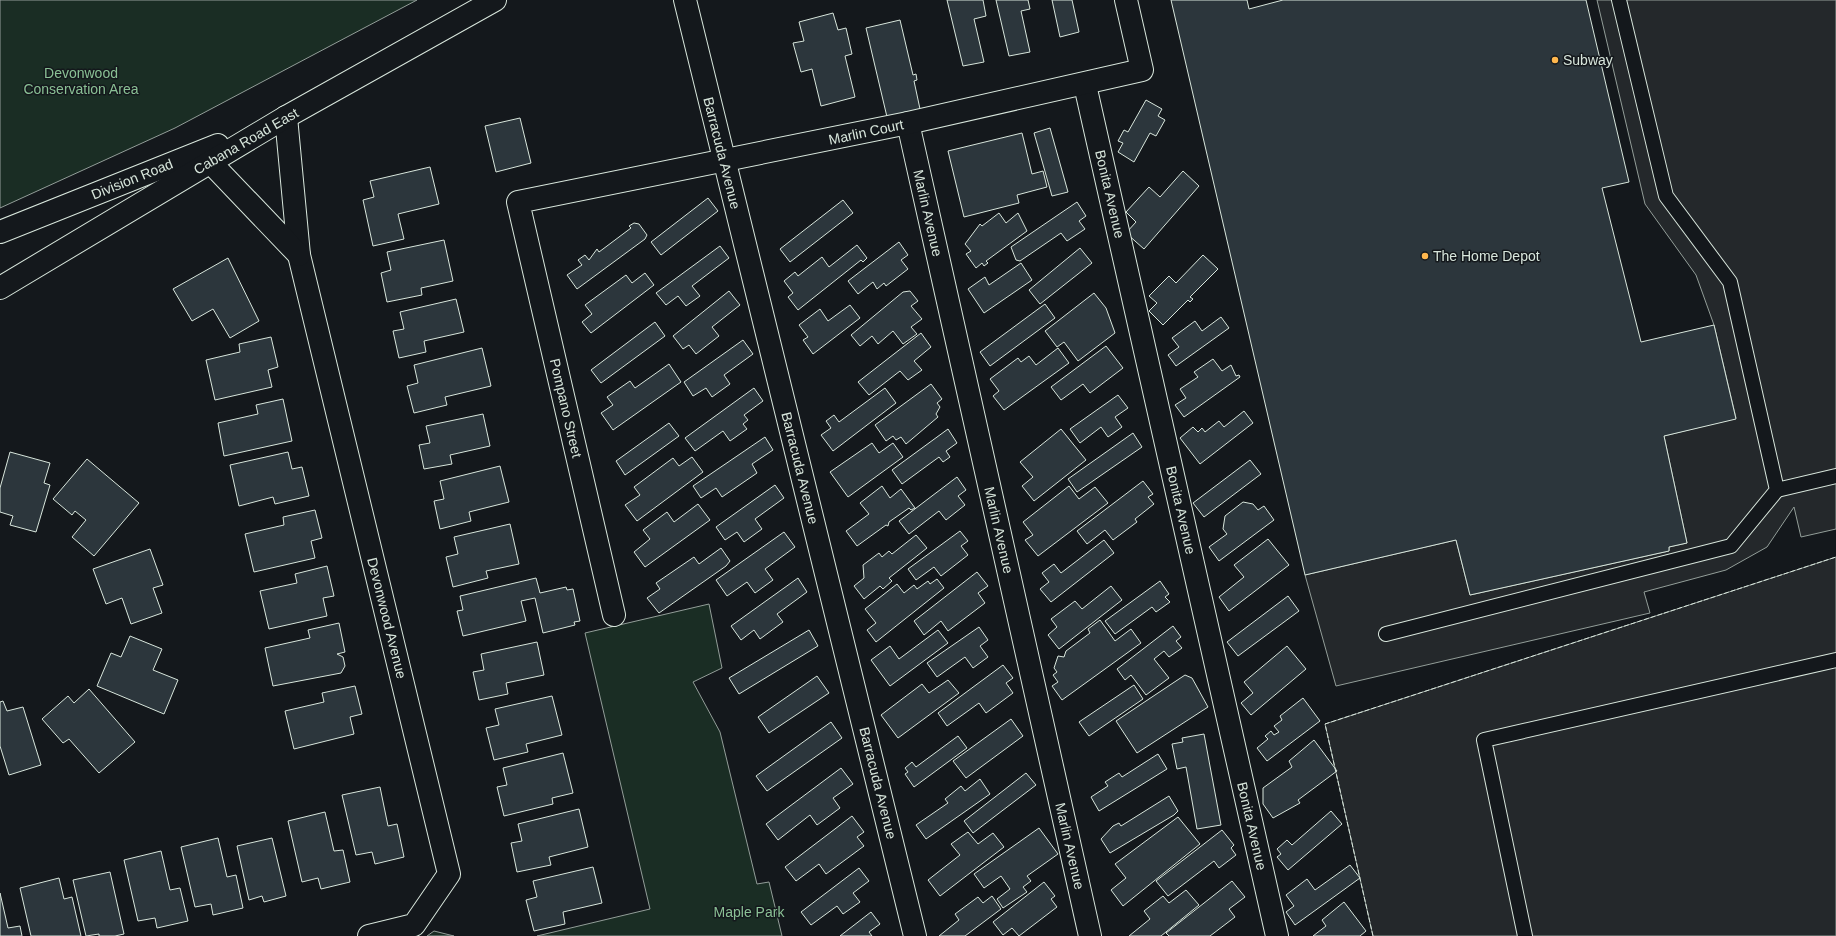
<svg xmlns="http://www.w3.org/2000/svg" width="1836" height="936" font-family="Arial,sans-serif">
	<style>
		.green { fill: #1a2d24; stroke: #939e99 }
		.parking { fill: #24282b; stroke: #939e99 }
		.building { fill: #2c363c; stroke: #d8e6dc }
		.lines { fill: none; stroke-linecap: round; stroke-linejoin: round }
		.lane-casing { stroke: #d8e6dc; stroke-width: 16 }
		.street-casing { stroke: #d8e6dc; stroke-width: 24 }
		.secondary-casing { stroke: #d8e6dc; stroke-width: 24 }
		.lane { stroke: #14181c; stroke-width: 14 }
		.street { stroke: #14181c; stroke-width: 22 }
		.secondary { stroke: #14181c; stroke-width: 22 }
		.fence { stroke: #d8e6dc; stroke-width: 1; stroke-dasharray: 5 2; stroke-linecap: butt }
		.poi-dot { fill: #ffb74d; stroke: #14181c; stroke-width: 1.5 }
		.labels { text-anchor: middle; dominant-baseline: central; stroke-width: 3; stroke-linejoin: round; paint-order: stroke }
		.poi-label { font-size: 14px; fill: #d8e6dc; stroke: #14181c; text-anchor: start }
		.park-label { font-size: 14px; fill: #8ac095; stroke: #14181c }
		.street-label { font-size: 14px; fill: #d8e6dc; stroke: #14181c }
	</style>
	<rect width="100%" height="100%" fill="#14181c"/>
	<g class="green">
		<polygon points="0,0 417,0 175,128 0,208"/>
		<polygon points="709,604 722,668 693,682 720,732 757,884 769,882 782,936 537,936 650,909 585,633"/>
		<polygon points="434,931 454,936 427,936"/>
	</g>
	<g class="parking">
		<polygon points="1597,0 1836,0 1836,529 1801,537 1794,507 1767,547 1726,570 1644,592 1650,613 1336,686 1305,575 1456,540 1470,595 1669,551 1669,547 1687,543 1664,436 1736,418 1714,325 1696,275 1645,204"/>
		<polygon points="1836,557 1836,936 1373,936 1325,724"/>
	</g>
	<g class="building">
		<polygon points="947,0 983,0 986,16 974,19 984,62 963,66"/>
		<polygon points="996,0 1028,0 1030,9 1021,11 1030,52 1009,56"/>
		<polygon points="1052,0 1072,0 1079,32 1060,37"/>
		<polygon points="1171,0 1247,0 1249,9 1283,0 1586,0 1629,182 1602,188 1641,342 1714,325 1736,419 1664,436 1687,543 1669,547 1669,551 1470,595 1456,540 1305,575"/>
		<polygon points="833,13 838,30 846,28 852,54 845,56 855,97 821,106 812,69 801,72 793,43 804,41 799,22"/>
		<polygon points="900,20 913,75 916,74 917,80 914,81 920,109 919,113 887,117 866,28"/>
		<polygon points="1146,100 1162,109 1158,116 1165,120 1156,136 1150,133 1134,162 1118,152 1123,143 1118,141 1124,130 1128,132"/>
		<polygon points="520,118 531,163 496,172 485,126"/>
		<polygon points="1050,128 1068,192 1052,196 1034,133"/>
		<polygon points="1022,133 1032,174 1043,171 1047,187 1017,195 1019,203 964,217 948,151"/>
		<polygon points="430,167 439,204 398,214 404,239 373,246 363,200 374,197 370,181"/>
		<polygon points="1183,171 1199,186 1144,249 1126,233 1136,222 1126,212 1149,187 1160,197"/>
		<polygon points="708,198 718,211 661,255 651,242"/>
		<polygon points="843,200 853,213 790,262 780,249"/>
		<polygon points="1077,202 1086,216 1079,221 1085,229 1067,241 1061,233 1020,261 1016,260 1011,247"/>
		<polygon points="999,213 1006,223 1018,213 1027,231 986,261 988,263 984,266 982,263 976,268 966,254 971,251 965,244 980,224 982,226"/>
		<polygon points="634,223 639,224 647,235 645,239 577,289 567,275 582,265 578,260 585,255 589,260 597,249 599,252 631,228 629,226"/>
		<polygon points="444,240 453,281 421,288 422,295 387,302 381,273 391,270 387,252"/>
		<polygon points="899,242 908,255 901,260 908,269 886,286 884,283 877,289 873,282 858,294 848,281"/>
		<polygon points="857,245 867,258 863,262 861,260 798,310 788,297 793,293 784,281 795,272 798,276 822,257 829,267"/>
		<polygon points="720,246 729,258 692,286 700,296 686,306 678,296 666,305 656,293"/>
		<polygon points="1080,248 1092,263 1040,304 1029,290"/>
		<polygon points="1203,255 1218,269 1190,297 1193,299 1190,302 1188,300 1163,325 1149,311 1157,303 1149,296 1169,276 1176,283"/>
		<polygon points="228,258 259,321 230,338 213,309 192,321 173,289"/>
		<polygon points="1021,263 1032,280 984,313 968,289 985,277 989,285"/>
		<polygon points="645,273 654,285 591,333 582,322 592,314 585,305 626,275 632,283"/>
		<polygon points="729,291 740,305 712,327 719,336 696,354 689,345 683,349 673,336"/>
		<polygon points="910,291 918,301 911,306 922,319 911,327 917,334 903,344 893,331 878,344 872,336 860,346 851,335 903,292"/>
		<polygon points="1094,293 1106,308 1115,333 1078,361 1064,342 1057,347 1045,331"/>
		<polygon points="456,299 464,332 424,341 426,352 399,358 393,331 404,329 400,312"/>
		<polygon points="1045,304 1055,318 990,366 980,352"/>
		<polygon points="850,305 860,318 813,354 803,340 808,337 799,325 820,309 828,321"/>
		<polygon points="1221,317 1229,328 1176,366 1168,355 1179,347 1172,338 1195,321 1202,331"/>
		<polygon points="655,322 665,336 601,383 591,370"/>
		<polygon points="921,333 931,347 914,361 922,370 908,380 900,371 869,395 858,382"/>
		<polygon points="271,337 278,367 268,370 272,387 215,400 206,360 240,352 239,344"/>
		<polygon points="743,340 753,354 724,375 730,384 712,397 706,388 693,396 684,382"/>
		<polygon points="1106,346 1123,368 1090,393 1083,384 1061,400 1051,387"/>
		<polygon points="482,348 491,386 445,397 447,405 414,413 407,386 418,383 414,365"/>
		<polygon points="1058,348 1069,363 1004,410 993,396 999,391 990,379 1018,358 1021,362 1029,356 1036,365"/>
		<polygon points="1213,359 1222,371 1231,365 1236,376 1239,375 1240,377 1184,417 1175,405 1186,398 1180,389 1198,377 1194,372"/>
		<polygon points="669,364 681,382 613,430 601,413 613,405 607,397 630,381 635,388"/>
		<polygon points="931,384 942,399 937,403 940,407 936,414 938,417 906,444 901,437 896,440 893,436 886,441 875,425"/>
		<polygon points="754,388 763,401 744,415 748,420 743,424 747,429 730,441 723,431 695,451 685,438"/>
		<polygon points="885,388 896,403 833,451 821,435 831,428 826,421 834,415 839,422"/>
		<polygon points="1118,395 1128,408 1115,417 1122,427 1108,437 1101,427 1080,443 1070,429"/>
		<polygon points="283,399 292,441 224,456 218,423 258,414 256,405"/>
		<polygon points="1244,411 1253,423 1200,464 1180,438 1193,427 1198,432 1202,428 1205,432 1219,421 1224,427"/>
		<polygon points="483,414 490,446 450,455 452,464 424,469 419,445 430,443 426,426"/>
		<polygon points="669,423 679,436 625,475 616,461"/>
		<polygon points="948,429 957,443 946,451 950,457 943,462 939,457 902,484 892,470"/>
		<polygon points="1061,429 1086,460 1034,501 1022,486 1033,477 1020,462"/>
		<polygon points="1133,433 1142,447 1077,492 1068,479"/>
		<polygon points="765,437 773,450 752,464 757,473 722,497 716,488 701,498 693,486"/>
		<polygon points="872,443 879,453 893,443 903,457 848,497 830,472"/>
		<polygon points="10,452 50,463 44,483 50,485 36,532 10,525 13,516 0,512 0,488"/>
		<polygon points="288,452 292,469 302,467 309,496 275,504 273,497 239,506 230,465"/>
		<polygon points="692,457 703,472 637,521 625,505 640,495 634,487 673,458 679,466"/>
		<polygon points="87,459 139,503 94,556 72,537 86,520 75,511 72,515 53,499"/>
		<polygon points="1250,460 1261,474 1204,517 1193,503"/>
		<polygon points="500,466 509,502 469,512 471,521 440,529 434,501 444,499 440,481"/>
		<polygon points="957,477 966,490 958,496 965,505 946,520 939,511 909,534 899,521"/>
		<polygon points="1143,481 1153,494 1148,497 1154,504 1135,519 1137,522 1113,540 1105,530 1087,544 1077,531"/>
		<polygon points="775,485 784,498 755,519 762,529 744,542 737,532 725,540 716,527"/>
		<polygon points="882,486 890,498 901,489 915,508 911,510 909,508 889,522 888,526 886,525 857,546 846,531 869,514 860,503"/>
		<polygon points="1069,486 1079,499 1095,487 1108,503 1038,556 1025,540 1033,535 1023,522"/>
		<polygon points="1243,502 1253,504 1258,510 1264,506 1274,520 1219,561 1209,547 1227,534 1223,529 1225,516"/>
		<polygon points="698,504 710,520 645,567 634,552 650,539 643,530 667,512 674,522"/>
		<polygon points="315,510 322,538 311,541 315,558 254,572 245,534 284,525 283,517"/>
		<polygon points="510,524 519,564 486,571 488,578 453,587 446,557 458,554 454,537"/>
		<polygon points="960,531 968,541 961,546 968,555 941,576 934,567 916,580 908,569"/>
		<polygon points="784,532 795,547 765,569 773,580 755,593 747,582 727,596 716,580"/>
		<polygon points="916,535 927,548 889,578 892,581 883,589 880,586 864,599 854,586 864,578 863,565 879,553 882,557 889,551 892,554"/>
		<polygon points="1268,539 1289,565 1229,611 1219,597 1244,577 1234,565"/>
		<polygon points="1104,540 1114,553 1051,602 1040,589 1049,582 1042,573 1054,564 1061,573"/>
		<polygon points="721,548 730,561 726,566 659,613 647,598 660,589 656,583 694,557 699,564"/>
		<polygon points="150,549 163,585 153,588 162,613 131,624 122,598 106,604 93,569"/>
		<polygon points="327,566 334,596 323,598 327,616 269,629 260,591 297,583 295,574"/>
		<polygon points="977,572 988,586 978,593 985,603 948,631 941,621 924,635 914,621"/>
		<polygon points="536,578 540,593 566,587 567,590 573,589 580,621 574,622 575,625 543,633 535,598 521,601 526,621 463,636 457,611 463,610 460,596"/>
		<polygon points="798,578 807,592 777,614 783,622 760,639 754,630 741,640 731,626"/>
		<polygon points="937,579 944,588 876,642 867,630 876,623 865,609 897,584 904,593 914,585 917,589 928,581 930,584"/>
		<polygon points="1160,581 1169,594 1165,597 1170,602 1156,612 1152,607 1115,634 1105,621"/>
		<polygon points="1111,586 1122,600 1059,649 1048,635 1057,627 1051,619 1075,601 1082,609"/>
		<polygon points="1288,596 1299,611 1238,656 1227,642"/>
		<polygon points="1100,620 1115,641 1131,629 1141,643 1062,700 1052,686 1058,682 1053,675 1057,672 1054,668 1058,656 1064,657 1066,651 1090,633 1088,629"/>
		<polygon points="339,623 345,652 337,654 343,657 345,666 341,673 273,686 265,648 310,638 308,630"/>
		<polygon points="1173,626 1181,637 1176,641 1182,648 1169,657 1164,651 1154,659 1169,678 1146,695 1131,675 1125,680 1117,669"/>
		<polygon points="979,627 988,640 980,646 988,657 973,668 965,657 937,677 927,663"/>
		<polygon points="809,630 818,646 739,694 729,678"/>
		<polygon points="938,630 948,643 890,686 871,660 890,646 899,659"/>
		<polygon points="130,636 162,649 153,670 178,680 164,714 97,686 111,653 121,657"/>
		<polygon points="537,642 544,675 506,683 508,694 479,700 473,672 484,670 481,654"/>
		<polygon points="1287,646 1306,669 1251,715 1241,703 1253,693 1244,682"/>
		<polygon points="1003,665 1013,678 1006,683 1013,693 986,713 979,703 947,726 938,713"/>
		<polygon points="1185,675 1192,678 1208,707 1137,753 1116,721"/>
		<polygon points="817,676 829,693 769,733 758,717"/>
		<polygon points="948,680 959,693 898,738 881,715 922,684 929,693"/>
		<polygon points="1134,685 1143,699 1089,736 1079,722"/>
		<polygon points="355,686 362,714 350,717 354,734 294,749 285,711 324,702 322,693"/>
		<polygon points="89,689 135,742 99,773 69,739 63,743 42,719 68,696 74,703"/>
		<polygon points="552,696 562,735 526,744 528,752 494,760 486,728 499,725 495,709"/>
		<polygon points="1303,698 1320,721 1267,761 1257,748 1268,739 1265,736 1271,731 1274,735 1279,732 1274,726 1282,720 1280,716"/>
		<polygon points="3,701 7,711 23,707 41,765 9,775 0,746 0,702"/>
		<polygon points="1011,719 1023,736 966,778 953,761"/>
		<polygon points="831,722 842,738 767,791 756,776"/>
		<polygon points="1204,734 1221,825 1197,829 1186,767 1177,769 1172,744 1183,742 1182,738"/>
		<polygon points="958,736 967,748 914,787 905,774 908,772 905,768 912,762 916,767"/>
		<polygon points="1314,740 1337,771 1298,800 1300,803 1273,818 1263,804 1263,788 1292,767 1289,761"/>
		<polygon points="563,753 573,793 552,798 553,804 504,816 497,787 507,785 503,768"/>
		<polygon points="1158,754 1167,769 1099,811 1091,797 1108,786 1105,782 1119,773 1122,777"/>
		<polygon points="841,768 853,784 833,798 840,808 817,825 810,815 778,840 766,824"/>
		<polygon points="1026,773 1036,785 973,833 964,821"/>
		<polygon points="980,779 990,794 926,839 916,825 948,803 945,799 961,786 965,791"/>
		<polygon points="380,787 388,826 397,824 404,857 375,864 372,852 356,855 342,795"/>
		<polygon points="1169,796 1178,811 1174,815 1110,853 1101,839 1113,826 1119,823 1121,826"/>
		<polygon points="579,809 588,847 549,857 551,865 517,872 511,843 522,841 518,824"/>
		<polygon points="1331,811 1342,824 1288,870 1277,857 1281,854 1277,849 1287,840 1292,845"/>
		<polygon points="325,812 334,851 343,850 350,882 321,889 318,878 302,882 288,821"/>
		<polygon points="852,816 864,832 857,837 864,846 826,874 819,864 796,881 785,867"/>
		<polygon points="1178,817 1200,844 1123,906 1111,890 1126,878 1115,864"/>
		<polygon points="1039,828 1058,854 1027,876 1031,881 1023,887 1027,892 1003,908 997,899 1010,889 1001,876 984,888 974,874"/>
		<polygon points="1222,830 1234,845 1231,848 1236,855 1219,868 1214,861 1168,896 1156,881"/>
		<polygon points="968,832 978,844 993,833 1004,847 940,896 928,880 960,855 951,844"/>
		<polygon points="218,838 227,877 236,875 243,908 213,915 211,904 195,907 181,847"/>
		<polygon points="272,838 286,896 264,902 262,896 249,900 237,846"/>
		<polygon points="161,851 170,890 180,888 188,921 157,928 155,918 138,921 124,860"/>
		<polygon points="1350,865 1360,878 1295,925 1286,912 1294,906 1286,895 1307,879 1315,890"/>
		<polygon points="593,867 602,903 563,912 565,924 534,931 526,900 537,897 533,881"/>
		<polygon points="859,868 869,881 853,893 860,902 843,914 837,906 811,925 801,912"/>
		<polygon points="110,872 124,934 115,936 99,936 99,934 86,936 73,880"/>
		<polygon points="59,878 64,899 72,897 81,936 31,936 20,888"/>
		<polygon points="1232,881 1245,897 1229,909 1235,917 1210,936 1169,936 1166,933"/>
		<polygon points="1044,882 1055,896 1051,899 1057,907 1019,936 1012,928 1003,935 993,922"/>
		<polygon points="1186,890 1199,905 1161,936 1129,936 1150,919 1144,911 1163,896 1169,903"/>
		<polygon points="0,893 8,928 20,926 22,936 0,936"/>
		<polygon points="992,896 1001,909 965,936 939,936 959,920 955,914 978,897 983,903"/>
		<polygon points="1344,902 1366,931 1360,936 1313,936 1326,926 1322,920"/>
		<polygon points="871,912 880,924 869,932 872,936 840,936"/>
	</g>
	<g class="lines">
		<defs>
			<g id="lane">
				<polyline points="1777,490 1836,476"/>
				<polyline points="1386,634 1731,546 1777,490 1730,282 1666,196 1619,0"/>
				<polyline points="1525,936 1484,740 1836,660"/>
			</g>
			<g id="street">
				<polyline points="685,0 915,936"/>
				<polyline points="1085,85 1277,936"/>
				<polyline points="286,117 299,255 449,874 414,925 369,936"/>
				<polyline points="908,123 1090,936"/>
				<polyline points="210,162 299,255"/>
				<polyline points="614,615 518,202 908,123 1142,70 1126,0"/>
			</g>
			<g id="secondary">
				<polyline points="0,232 218,145"/>
				<polyline points="0,288 286,117 495,0"/>
			</g>
		</defs>
		<use href="#lane" class="lane-casing"/>
		<use href="#street" class="street-casing"/>
		<use href="#secondary" class="secondary-casing"/>
		<use href="#lane" class="lane"/>
		<use href="#street" class="street"/>
		<use href="#secondary" class="secondary"/>
		<polyline class="fence" points="1373,936 1325,724 1836,557"/>
	</g>
	<g class="poi-dot">
		<circle cx="1555" cy="60" r="4"/>
		<circle cx="1425" cy="256" r="4"/>
	</g>
	<g class="labels">
		<g class="poi-label">
			<text x="1563" y="60">Subway</text>
			<text x="1433" y="256">The Home Depot</text>
		</g>
		<g class="park-label">
			<text x="81" y="73">Devonwood<tspan x="81" dy="16">Conservation Area</tspan></text>
			<text x="749" y="912">Maple Park</text>
		</g>
		<g class="street-label">
			<text transform="translate(866 132) rotate(-12)">Marlin Court</text>
			<text transform="translate(246 141) rotate(-30)">Cabana Road East</text>
			<text transform="translate(722 153) rotate(76)">Barracuda Avenue</text>
			<text transform="translate(132 179) rotate(-22)">Division Road</text>
			<text transform="translate(1110 194) rotate(77)">Bonita Avenue</text>
			<text transform="translate(928 213) rotate(77)">Marlin Avenue</text>
			<text transform="translate(566 408) rotate(77)">Pompano Street</text>
			<text transform="translate(800 468) rotate(76)">Barracuda Avenue</text>
			<text transform="translate(1181 510) rotate(77)">Bonita Avenue</text>
			<text transform="translate(999 530) rotate(77)">Marlin Avenue</text>
			<text transform="translate(387 618) rotate(76)">Devonwood Avenue</text>
			<text transform="translate(878 783) rotate(76)">Barracuda Avenue</text>
			<text transform="translate(1252 826) rotate(77)">Bonita Avenue</text>
			<text transform="translate(1070 846) rotate(77)">Marlin Avenue</text>
		</g>
	</g>
</svg>
